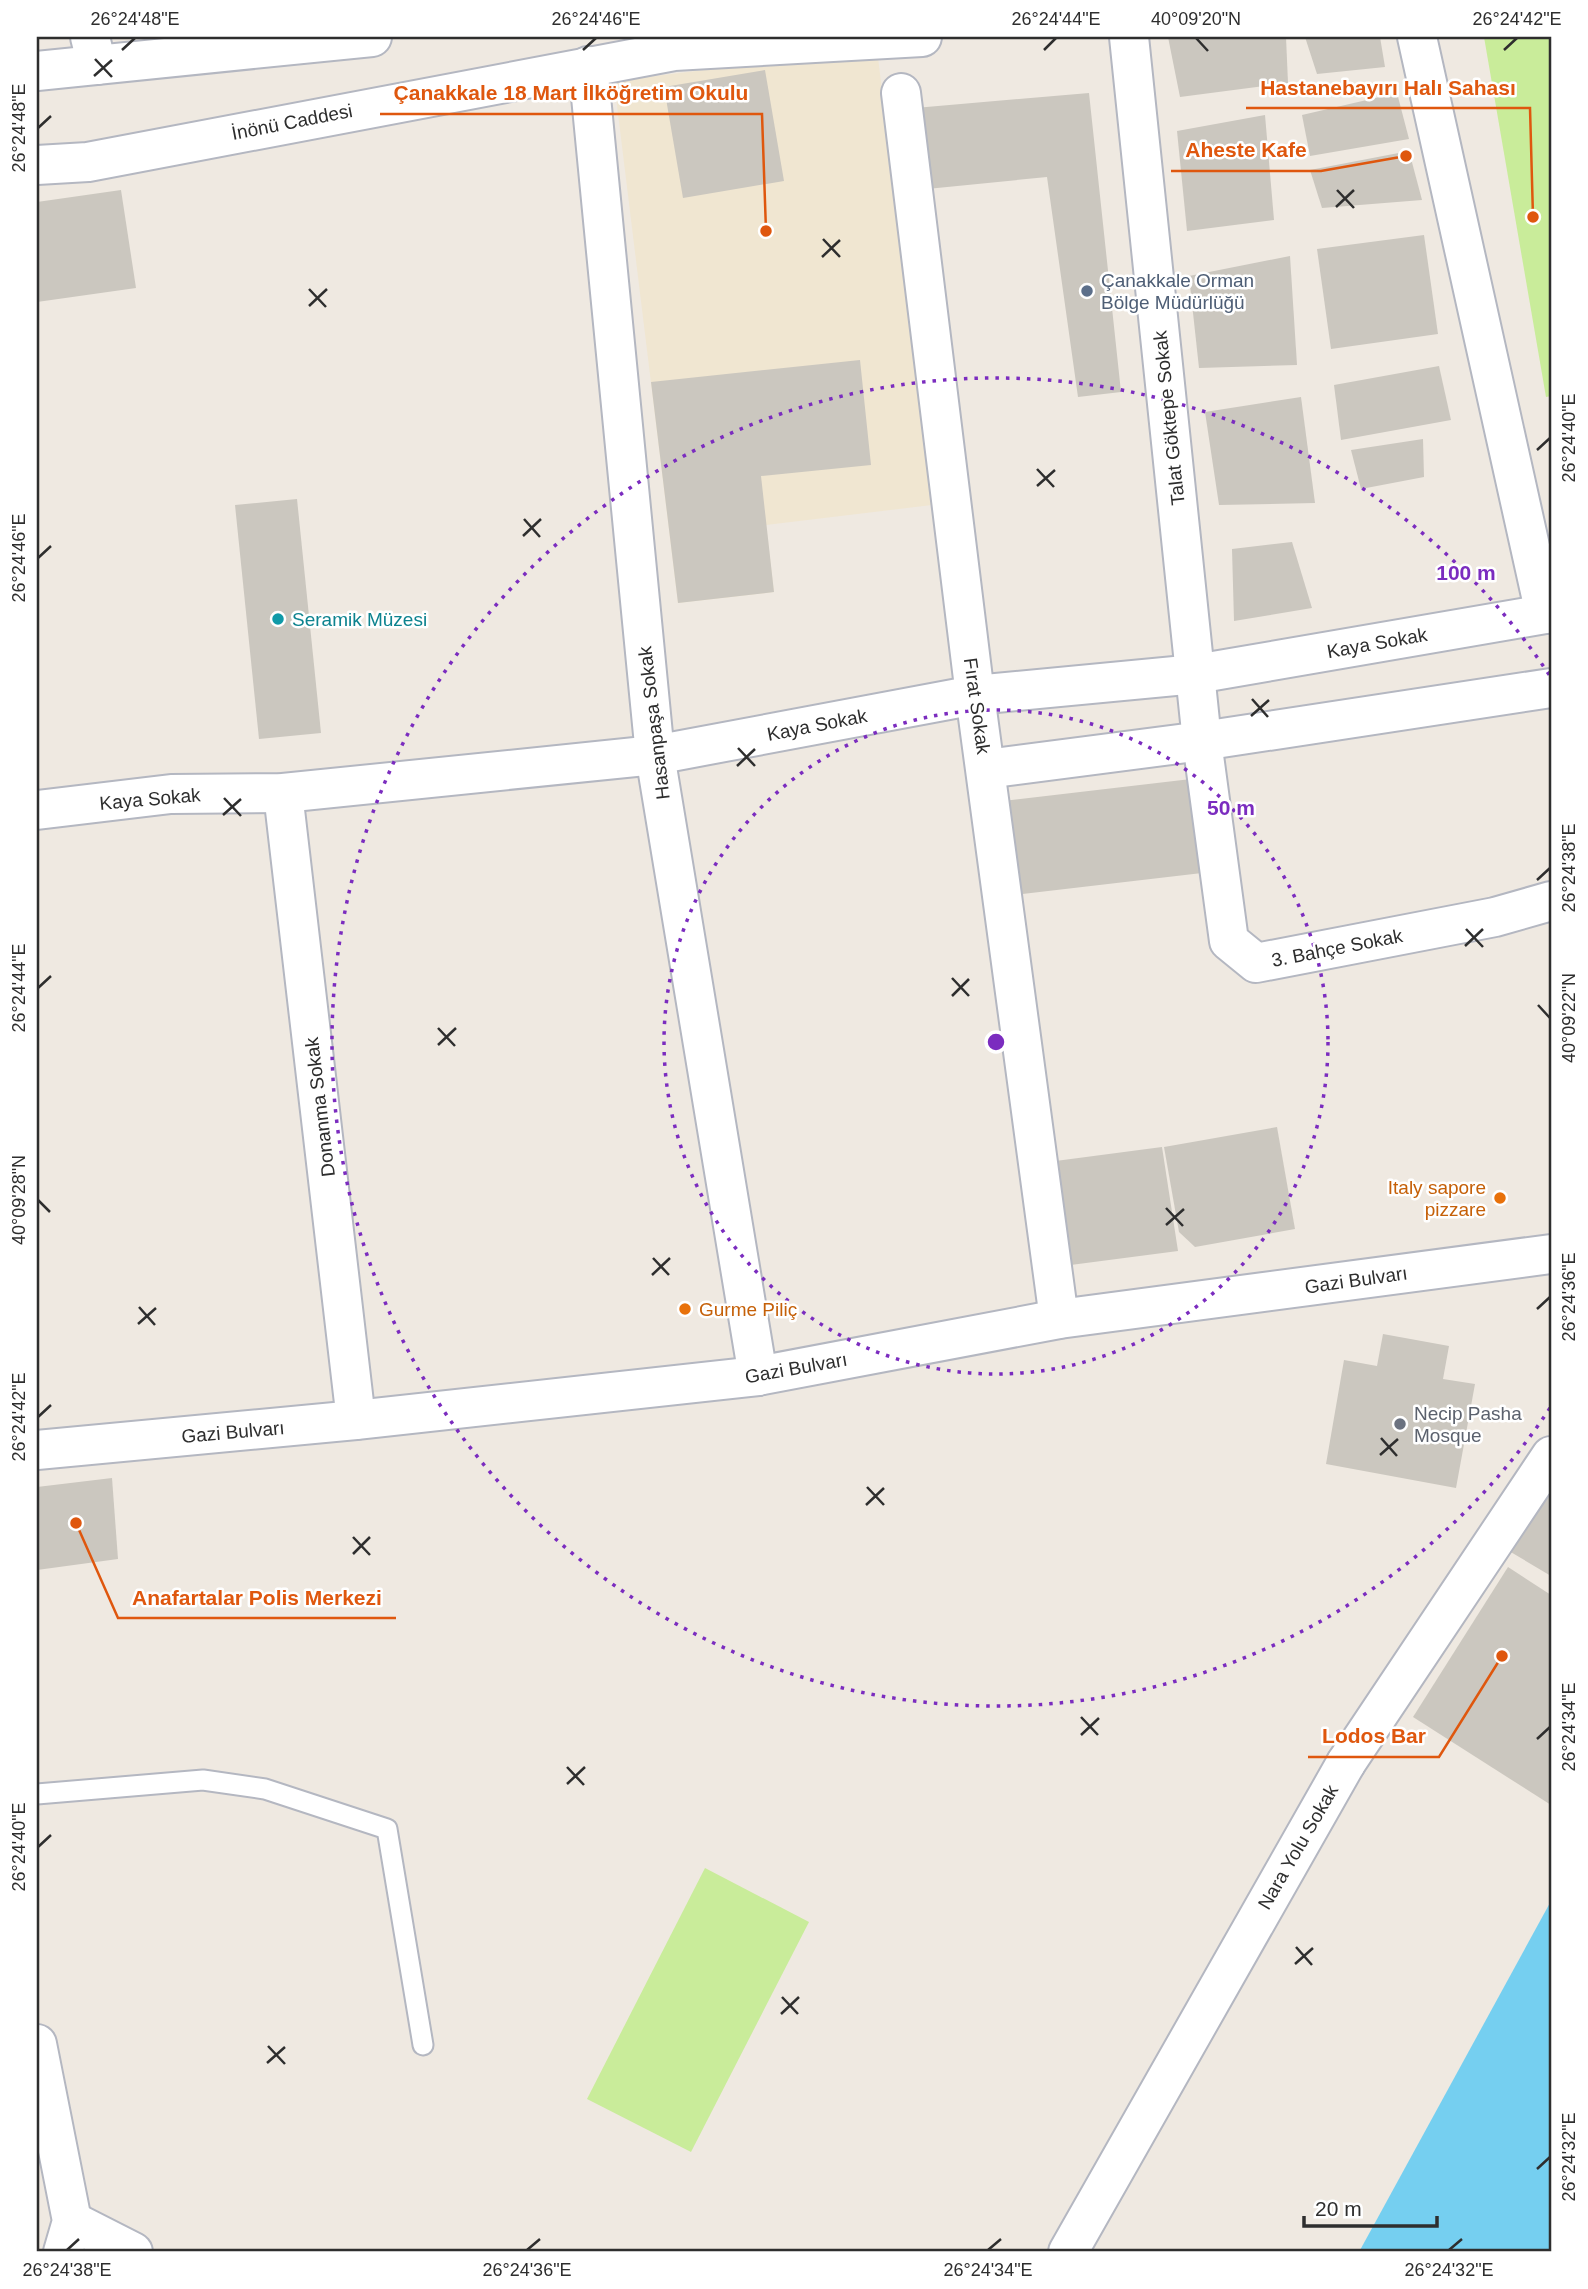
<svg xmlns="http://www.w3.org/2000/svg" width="1588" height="2289" font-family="Arial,sans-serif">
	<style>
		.education { fill: #f0e6d1 }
		.pitch { fill: #c9ec9a }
		.water { fill: #75cff0 }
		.building { fill: #cbc7bf }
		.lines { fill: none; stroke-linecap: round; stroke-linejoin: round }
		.service-casing { stroke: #b4b7c1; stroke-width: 23 }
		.minor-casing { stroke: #b4b7c1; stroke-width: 42 }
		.tertiary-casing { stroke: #b4b7c1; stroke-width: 42 }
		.secondary-casing { stroke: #b4b7c1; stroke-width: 42 }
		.service { stroke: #fff; stroke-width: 19 }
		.minor { stroke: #fff; stroke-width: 38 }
		.tertiary { stroke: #fff; stroke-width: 38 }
		.secondary { stroke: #fff; stroke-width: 38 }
		.ticks { fill: none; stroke: #2e2e2e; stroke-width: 2.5 }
		.ring { fill: none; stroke: #7b2cbf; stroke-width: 3.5; stroke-dasharray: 3.5 7 }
		.service-dot { fill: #5c6f8a; stroke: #fff; stroke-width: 2.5 }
		.culture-dot { fill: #0f9aa8; stroke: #fff; stroke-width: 2.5 }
		.food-dot { fill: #e8710a; stroke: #fff; stroke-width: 2.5 }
		.worship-dot { fill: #6b7280; stroke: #fff; stroke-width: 2.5 }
		.labels { text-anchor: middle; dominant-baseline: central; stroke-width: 5; stroke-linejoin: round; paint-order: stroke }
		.street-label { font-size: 19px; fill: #2e2e2e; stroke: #fff }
		.service-label { font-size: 19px; fill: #4e5e75; stroke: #fff; text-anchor: start }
		.culture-label { font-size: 19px; fill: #0d838f; stroke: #fff; text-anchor: start }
		.food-label { font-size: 19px; fill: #c56008; stroke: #fff; text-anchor: end }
		.worship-label { font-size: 19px; fill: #5b616d; stroke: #fff; text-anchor: start }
		.centre { fill: #7b2cbf; stroke: #fff; stroke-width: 3.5 }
		.ring-label { font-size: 21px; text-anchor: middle; font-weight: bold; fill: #7b2cbf; stroke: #fff; stroke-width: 5; stroke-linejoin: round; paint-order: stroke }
		.leader { fill: none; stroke: #df570e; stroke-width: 2.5 }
		.callout-dot { fill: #df570e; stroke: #fff; stroke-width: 2.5 }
		.callout-label { font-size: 21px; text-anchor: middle; font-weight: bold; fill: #df570e; stroke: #fff; stroke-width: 5; stroke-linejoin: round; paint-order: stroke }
		.neatline { fill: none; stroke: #2e2e2e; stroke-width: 2.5 }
		.ticks-label { font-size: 18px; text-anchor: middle; fill: #2e2e2e }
	</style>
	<rect width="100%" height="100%" fill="#efe9e1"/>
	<polygon class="education" points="877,49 932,505 766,525 774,592 678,603 614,81"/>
	<g class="pitch">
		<polygon points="1484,37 1551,37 1551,396 1546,397"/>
		<polygon points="705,1868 809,1922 691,2152 587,2099"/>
	</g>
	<polygon class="water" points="1551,1901 1551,2252 1359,2252"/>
	<g class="building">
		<polygon points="1168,37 1286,37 1288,83 1180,97"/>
		<polygon points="1305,37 1380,37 1385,67 1317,74"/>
		<polygon points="765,70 784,181 683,198 664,87"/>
		<polygon points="1089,93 1121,392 1078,397 1047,177 927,189 915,108"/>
		<polygon points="1397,93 1409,139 1310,156 1302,115"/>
		<polygon points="1265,115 1274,220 1187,231 1177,131"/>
		<polygon points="1409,151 1422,200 1322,208 1310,170"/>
		<polygon points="121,190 136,288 37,302 37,202"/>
		<polygon points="1424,235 1438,334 1331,349 1317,249"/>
		<polygon points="1290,256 1297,365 1199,368 1189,276"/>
		<polygon points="860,360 871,465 761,476 774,592 678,603 651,382"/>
		<polygon points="1439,366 1451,420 1341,440 1334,385"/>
		<polygon points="1301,397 1315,503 1219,505 1205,412"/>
		<polygon points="1423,439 1424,477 1361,489 1351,450"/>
		<polygon points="297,499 321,733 259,739 235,505"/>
		<polygon points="1292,542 1312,608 1234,621 1232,549"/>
		<polygon points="1191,779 1202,873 1014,895 1003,801"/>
		<polygon points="1277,1127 1295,1229 1195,1247 1179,1232 1164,1147"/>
		<polygon points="1162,1147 1178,1251 1063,1266 1048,1162"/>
		<polygon points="1383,1334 1449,1346 1443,1379 1475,1384 1456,1488 1326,1464 1344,1360 1377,1366"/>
		<polygon points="112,1478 118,1559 37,1570 37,1487"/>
		<polygon points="1551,1491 1551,1576 1509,1551"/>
		<polygon points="1508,1567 1551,1595 1551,1805 1413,1717"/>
	</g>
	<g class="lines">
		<defs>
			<polyline id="service" points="37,1794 203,1780 265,1789 387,1829 423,2045"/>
			<g id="minor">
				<polyline points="90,37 97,65"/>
				<polyline points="1129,37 1202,741 1229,941 1256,963 1495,917 1551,901"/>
				<polyline points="1417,37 1545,614"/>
				<polyline points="588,66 655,755 758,1376"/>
				<polyline points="901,93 975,695 1059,1319"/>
				<polyline points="986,769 1202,741 1551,688"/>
				<polyline points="283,793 356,1420"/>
				<polyline points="37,810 171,794 283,793 655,755 975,695 1196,674 1551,613"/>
				<polyline points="37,1450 356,1420 758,1376 1059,1319 1551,1254"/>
				<polyline points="1346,1763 1551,1456"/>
				<polyline points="37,2044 72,2221 63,2252"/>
				<polyline points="72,2221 133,2252"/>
			</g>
			<polyline id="tertiary" points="1068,2252 1346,1763"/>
			<g id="secondary">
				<polyline points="37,71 372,37"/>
				<polyline points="37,165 88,162 674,51 922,37"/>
			</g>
		</defs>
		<use href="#service" class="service-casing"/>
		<use href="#minor" class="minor-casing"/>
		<use href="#tertiary" class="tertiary-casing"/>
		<use href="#secondary" class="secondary-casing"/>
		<use href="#service" class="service"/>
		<use href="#minor" class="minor"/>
		<use href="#tertiary" class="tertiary"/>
		<use href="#secondary" class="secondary"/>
	</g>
	<path class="ticks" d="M1196,38L1208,51M122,50L135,38M583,50L596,38M1044,50L1056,38M1504,50L1517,38M95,59L112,77M94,76L112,60M38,128L51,116M1337,190L1354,208M1336,207L1354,190M823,239L840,257M822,257L840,240M309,289L326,307M309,306L327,289M1537,450L1550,438M1037,469L1054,487M1037,486L1055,470M524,519L540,537M523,536L541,519M38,558L51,546M1252,699L1268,717M1251,716L1269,700M738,748L755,766M737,766L755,749M224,798L241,816M223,815L241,799M1537,880L1550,868M1466,929L1483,947M1465,946L1483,929M952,978L969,996M38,988L51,976M952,996L969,979M1538,1005L1550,1018M438,1028L455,1046M438,1045L456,1028M38,1200L50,1212M1166,1208L1183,1226M1166,1225L1184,1209M653,1258L669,1275M652,1275L670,1258M139,1307L155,1325M1537,1309L1550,1297M138,1324L156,1308M38,1417L51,1405M1381,1438L1397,1456M1380,1455L1398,1439M867,1487L884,1505M866,1505L884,1488M353,1537L370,1555M353,1554L370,1537M1081,1717L1098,1735M1081,1735L1099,1718M1537,1739L1550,1727M567,1767L584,1785M567,1784L585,1767M38,1847L51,1835M1296,1947L1312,1965M1295,1964L1313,1948M782,1997L798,2014M781,2014L799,1997M268,2046L285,2064M267,2063L285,2047M1537,2169L1550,2157M67,2250L79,2239M527,2250L540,2239M988,2250L1001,2239M1449,2250L1462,2239"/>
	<g class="ring">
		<circle cx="996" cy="1042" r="332"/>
		<path d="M1550 1408A664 664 0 1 1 1550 676"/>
	</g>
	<circle class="service-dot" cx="1087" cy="291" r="7"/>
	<circle class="culture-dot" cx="278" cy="619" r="7"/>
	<g class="food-dot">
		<circle cx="1500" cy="1198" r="7"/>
		<circle cx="685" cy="1309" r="7"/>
	</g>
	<circle class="worship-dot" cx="1400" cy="1424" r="7"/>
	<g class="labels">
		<g class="street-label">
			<text transform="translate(292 122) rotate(-11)">İnönü Caddesi</text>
			<text transform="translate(1169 418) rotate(-96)">Talat Göktepe Sokak</text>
			<text transform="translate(1377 643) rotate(-10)">Kaya Sokak</text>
			<text transform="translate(977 706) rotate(82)">Fırat Sokak</text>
			<text transform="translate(654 723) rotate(-97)">Hasanpaşa Sokak</text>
			<text transform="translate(817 725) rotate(-11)">Kaya Sokak</text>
			<text transform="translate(150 799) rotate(-5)">Kaya Sokak</text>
			<text transform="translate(1337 948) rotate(-11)">3. Bahçe Sokak</text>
			<text transform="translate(320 1107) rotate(-97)">Donanma Sokak</text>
			<text transform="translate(1356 1280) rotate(-8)">Gazi Bulvarı</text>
			<text transform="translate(796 1368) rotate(-10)">Gazi Bulvarı</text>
			<text transform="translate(233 1432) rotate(-5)">Gazi Bulvarı</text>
			<text transform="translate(1298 1847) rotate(-60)">Nara Yolu Sokak</text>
		</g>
		<g class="service-label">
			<text x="1101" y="280">Çanakkale Orman<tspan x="1101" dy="22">Bölge Müdürlüğü</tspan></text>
		</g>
		<g class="culture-label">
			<text x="292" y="619">Seramik Müzesi</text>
		</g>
		<g class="food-label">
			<text x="1486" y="1187">Italy sapore<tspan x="1486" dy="22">pizzare</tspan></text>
			<text x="699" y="1309" text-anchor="start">Gurme Piliç</text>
		</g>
		<g class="worship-label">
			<text x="1414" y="1413">Necip Pasha<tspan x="1414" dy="22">Mosque</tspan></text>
		</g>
	</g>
	<circle cx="996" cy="1042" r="10" class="centre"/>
	<g class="ring-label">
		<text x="1466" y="580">100 m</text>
		<text x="1231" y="815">50 m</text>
	</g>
	<path class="leader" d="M1533 217L1530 108H1246M766 231L762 114H380M1406 156L1321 171H1171M76 1523L118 1618H396M1502 1656L1439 1757H1308"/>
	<g class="callout-dot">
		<circle cx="1533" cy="217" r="7"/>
		<circle cx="766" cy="231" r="7"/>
		<circle cx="1406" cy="156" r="7"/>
		<circle cx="76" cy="1523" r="7"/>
		<circle cx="1502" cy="1656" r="7"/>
	</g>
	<g class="callout-label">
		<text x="1388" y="95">Hastanebayırı Halı Sahası</text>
		<text x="571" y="100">Çanakkale 18 Mart İlköğretim Okulu</text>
		<text x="1246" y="157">Aheste Kafe</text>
		<text x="257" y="1605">Anafartalar Polis Merkezi</text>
		<text x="1374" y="1743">Lodos Bar</text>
	</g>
	<rect width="1588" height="2289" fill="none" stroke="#ffffff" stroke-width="77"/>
	<path d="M1304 2216v10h133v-10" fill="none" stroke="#2e2e2e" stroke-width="3.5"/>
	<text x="1315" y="2216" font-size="21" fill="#2e2e2e" stroke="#ffffff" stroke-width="5" paint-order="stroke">20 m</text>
	<rect x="38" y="38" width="1512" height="2212" class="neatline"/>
	<g class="ticks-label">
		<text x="135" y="25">26°24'48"E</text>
		<text x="596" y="25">26°24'46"E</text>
		<text x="1056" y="25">26°24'44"E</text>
		<text x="1196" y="25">40°09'20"N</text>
		<text x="1517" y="25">26°24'42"E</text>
		<text transform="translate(19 128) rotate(-90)" y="6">26°24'48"E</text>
		<text transform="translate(1569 438) rotate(-90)" y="6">26°24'40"E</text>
		<text transform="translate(19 558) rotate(-90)" y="6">26°24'46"E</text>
		<text transform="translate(1569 868) rotate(-90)" y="6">26°24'38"E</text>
		<text transform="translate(19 988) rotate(-90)" y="6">26°24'44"E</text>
		<text transform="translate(1569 1018) rotate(-90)" y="6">40°09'22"N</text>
		<text transform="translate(19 1200) rotate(-90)" y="6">40°09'28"N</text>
		<text transform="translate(1569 1297) rotate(-90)" y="6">26°24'36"E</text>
		<text transform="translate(19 1417) rotate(-90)" y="6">26°24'42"E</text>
		<text transform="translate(1569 1727) rotate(-90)" y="6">26°24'34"E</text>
		<text transform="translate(19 1847) rotate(-90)" y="6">26°24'40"E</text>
		<text transform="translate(1569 2157) rotate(-90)" y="6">26°24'32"E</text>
		<text x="67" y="2276">26°24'38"E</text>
		<text x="527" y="2276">26°24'36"E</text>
		<text x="988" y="2276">26°24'34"E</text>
		<text x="1449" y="2276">26°24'32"E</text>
	</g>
</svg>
